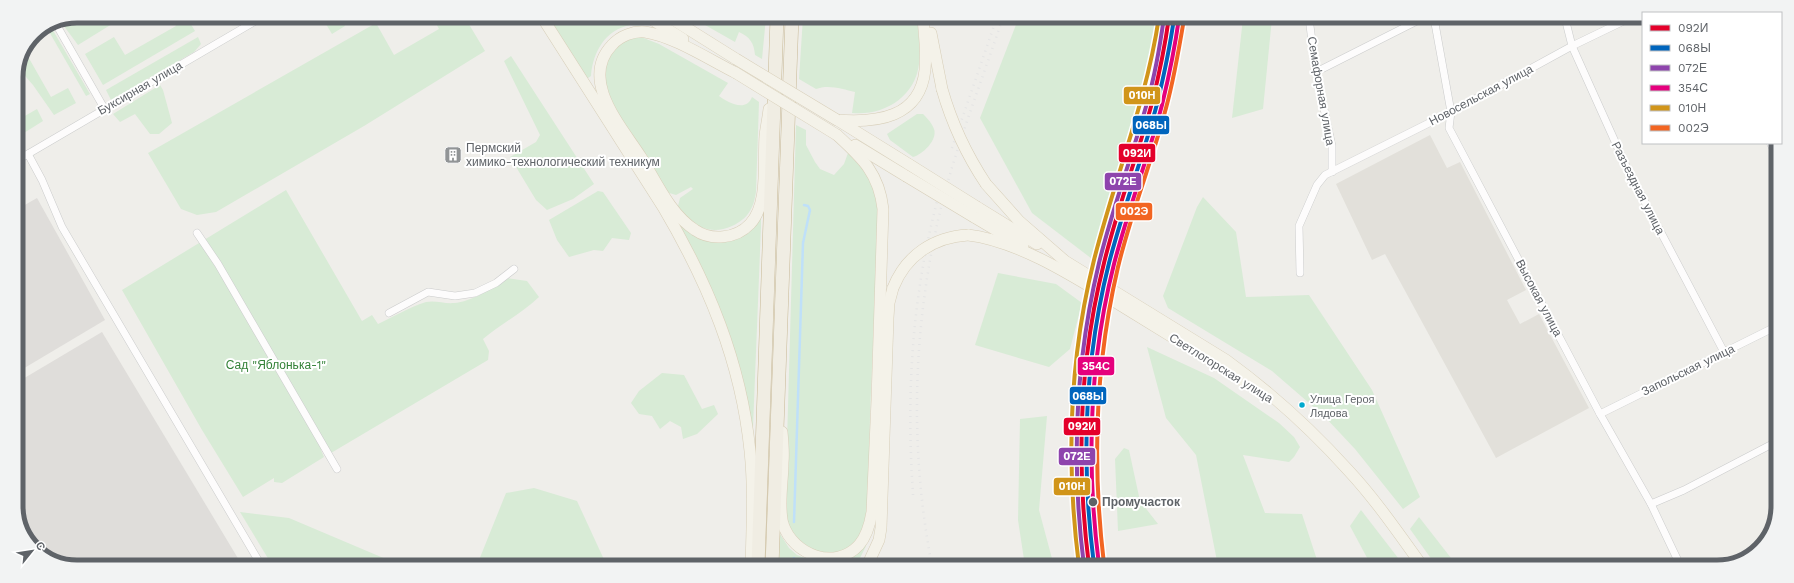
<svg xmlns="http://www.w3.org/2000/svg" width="1794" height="583" font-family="'Work Sans',sans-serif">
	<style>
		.industrial { fill: #dfddda }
		.education { fill: #e2e0da }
		.green { fill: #d8ebd6 }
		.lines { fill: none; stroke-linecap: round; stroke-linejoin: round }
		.stream { stroke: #bfe0f9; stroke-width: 2.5 }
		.street-casing { stroke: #cbcccc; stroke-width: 8 }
		.secondary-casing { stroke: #cacacb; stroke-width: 11 }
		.primary-casing { stroke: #d7ceb8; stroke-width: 12 }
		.highway-casing { stroke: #c8b996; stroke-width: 14 }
		.street { stroke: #fdfcfc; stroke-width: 7 }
		.secondary { stroke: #fdfcfc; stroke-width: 10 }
		.primary { stroke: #f4f2e9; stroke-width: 11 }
		.highway { stroke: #f0ede3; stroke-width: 13 }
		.rail { stroke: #e4e4e4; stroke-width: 2.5; stroke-dasharray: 1 5; stroke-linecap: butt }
		.primary-bridge-casing { stroke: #d7ceb8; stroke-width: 12; stroke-linecap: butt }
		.primary-bridge { stroke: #f4f2e9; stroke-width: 11 }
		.rail-1-casing { stroke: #fff; stroke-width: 7 }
		.rail-2-casing { stroke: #fff; stroke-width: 7 }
		.rail-3-casing { stroke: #fff; stroke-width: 7 }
		.rail-4-casing { stroke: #fff; stroke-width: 7 }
		.rail-5-casing { stroke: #fff; stroke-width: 7 }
		.rail-6-casing { stroke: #fff; stroke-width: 7 }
		.rail-1 { stroke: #e4002b; stroke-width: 4 }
		.rail-2 { stroke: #0065bd; stroke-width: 4 }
		.rail-3 { stroke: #8e44ad; stroke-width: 4 }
		.rail-4 { stroke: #e5007d; stroke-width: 4 }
		.rail-5 { stroke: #d1951a; stroke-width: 4 }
		.rail-6 { stroke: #f26522; stroke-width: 4 }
		.bus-dot { fill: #00a9ce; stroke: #fff; stroke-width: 1.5 }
		.stop-dot { fill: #5f6368; stroke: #fff; stroke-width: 1.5 }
		.labels { text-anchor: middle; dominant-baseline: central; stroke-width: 4; stroke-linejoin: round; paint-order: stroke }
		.bus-label { font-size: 11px; fill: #5f6368; stroke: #fff; text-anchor: start }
		.street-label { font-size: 12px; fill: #5f6368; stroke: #fff }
		.poi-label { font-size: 12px; fill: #5f6368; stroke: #fff; text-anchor: start }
		.park-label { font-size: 12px; fill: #348238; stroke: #fff }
		.stop-label { font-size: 12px; font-weight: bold; fill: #5f6368; stroke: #fff; text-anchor: start }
		.rim { fill: none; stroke: #5f6368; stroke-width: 5 }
		.line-badge { stroke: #fff; stroke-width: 1.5 }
		.badge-label { font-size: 11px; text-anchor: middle; font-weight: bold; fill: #fff }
	</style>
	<rect width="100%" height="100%" fill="#efeeea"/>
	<g class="industrial">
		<polygon points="37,198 105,320 21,370 16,362 16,210"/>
		<polygon points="102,332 242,565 61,565 29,543 16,510 16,383"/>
	</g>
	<polygon class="education" points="1430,135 1447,168 1460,162 1526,290 1507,300 1520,324 1539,314 1589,408 1496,458 1385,254 1372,260 1336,184"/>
	<g class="green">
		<polygon points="77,16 125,16 78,45 61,22"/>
		<polygon points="171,16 186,16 195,31 103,85 85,54 114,37 125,55 176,26"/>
		<polygon points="321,16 340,16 345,26 332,34"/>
		<polygon points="432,16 464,16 485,51 364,126 216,212 197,215 181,209 148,153 376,23 394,55 439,29"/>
		<path d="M548,17H632L642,25C638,26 634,25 630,25C605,30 593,52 591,76L588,78L585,76Z"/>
		<path d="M691,17H766L762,59L755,55C754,43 750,37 739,32L735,42Z"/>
		<path d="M803,17H917C918,32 921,48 919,64C915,97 884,116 852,113L855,92C843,89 828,84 816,89L799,79Z"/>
		<polygon points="1019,17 1157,17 1152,58 1096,262 1032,213 980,118"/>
		<polygon points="1243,18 1272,18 1263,109 1232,118"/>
		<polygon points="51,27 90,94 86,96 47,28"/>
		<polygon points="198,37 201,44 194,52 111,100 106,90"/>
		<path d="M626,37H641L659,44L728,83L719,96C727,102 746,113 752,97L759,102L756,192C755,197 754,203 752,207C748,216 741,222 732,226C710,236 690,226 678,206L680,198L693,189L691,187L676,195L666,192L609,100L602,66L609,52Z"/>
		<polygon points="26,53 51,97 68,88 76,103 54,115 33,85 19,69"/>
		<polygon points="511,56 594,184 573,199 547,210 536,200 510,157 536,142 540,135 504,61"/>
		<polygon points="160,85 163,90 172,123 159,134 150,134 135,114 120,122 113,114"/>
		<polygon points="37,109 43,121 16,138 16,121"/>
		<path d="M917,114H923C927,118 932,123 934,129C938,140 922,155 913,157L890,140L887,134Z"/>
		<polygon points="796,125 806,130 806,145 815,162 820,169 834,175 844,164 848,153 866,173 877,197 877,245 870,416 868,512 863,531 853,545 839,553 819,554 797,539 788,525 785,512"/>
		<path d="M286,190L362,321L372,315L378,324C393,317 410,307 426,302C436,300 444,304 454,303C471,302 493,288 507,278L527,281L539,297C522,313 501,324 483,339L489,351L488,360L331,453L327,447L321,450L324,457L282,483L274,482V478L243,497L202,430L122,290Z"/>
		<polygon points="598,191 603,192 631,233 629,240 612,238 603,251 594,250 569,257 557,240 549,220"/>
		<polygon points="1203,197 1236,232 1246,297 1309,295 1372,390 1420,497 1403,509 1355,449 1324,416 1272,371 1168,308 1163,296 1197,207"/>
		<path d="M761,212V227L752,452L748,421L680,225C689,234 709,247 722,240C735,234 749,221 761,212Z"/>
		<polygon points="998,273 1056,284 1082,303 1070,349 1049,367 975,345"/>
		<polygon points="1147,347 1214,378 1279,423 1294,437 1300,447 1294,457 1289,462 1243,455 1265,513 1302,514 1319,566 1218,566 1196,455 1166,418"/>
		<polygon points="662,373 684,375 702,409 714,405 718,414 697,434 683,439 681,427 670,421 660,429 652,416 639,414 631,403 639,391"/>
		<polygon points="1047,416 1039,510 1054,566 1025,566 1018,520 1020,419"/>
		<polygon points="1124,448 1129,450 1140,501 1158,524 1118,531 1115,459"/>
		<polygon points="534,488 577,501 607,566 477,565 506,493"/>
		<polygon points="1361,510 1405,567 1372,567 1350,526"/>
		<polygon points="240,512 289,518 400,565 272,565"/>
		<polygon points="1419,517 1458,567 1437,567 1410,529"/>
		<polygon points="780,534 789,548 797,555 817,563 829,563 866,544 866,546 856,566 779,566"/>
	</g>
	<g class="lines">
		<g class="stream">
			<polyline points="794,522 803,243 810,210 808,206 804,205"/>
			<polyline points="793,566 794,558"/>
		</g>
		<defs>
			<g id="street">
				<polyline points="1309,18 1316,72 1332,146 1332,172"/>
				<polyline points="1434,18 1451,112 1449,128 1600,414 1651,504 1681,567"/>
				<polyline points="1565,18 1572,46 1626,166 1724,352"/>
				<polyline points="56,24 104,108"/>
				<polyline points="1316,72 1423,18"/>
				<polyline points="28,154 42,180 62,227 261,565"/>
				<polyline points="16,161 264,16"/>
				<polyline points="197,233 218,264 337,469"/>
				<polyline points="1300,273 1299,226 1317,185 1325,175 1451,112 1572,46 1630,18"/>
				<polyline points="389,313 428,292 455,296 475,293 496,283 514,269"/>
				<polyline points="1600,414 1777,326"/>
				<polyline points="1651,504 1684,490 1776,442"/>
			</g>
			<polyline id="secondary" points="1772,143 1777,153"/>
			<g id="primary">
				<path d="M542,17L663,207C708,283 741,362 750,451C754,489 752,527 751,566"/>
				<polyline points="648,17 683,39"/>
				<polyline points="669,17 736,59"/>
				<polyline points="931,33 942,89"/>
				<path d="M736,73C710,60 673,36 645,32C633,31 620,36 612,45C579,80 621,126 641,157C656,181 670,214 695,230C711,241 736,239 750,224C769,204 763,162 765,136C766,127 768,118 769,109"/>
				<path d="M837,120C877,123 920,118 925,70C927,52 924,34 923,17"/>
				<polyline points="839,121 910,165"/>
				<polyline points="855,145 906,176"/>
				<path d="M986,184L1019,221L1065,261L1226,360C1270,392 1312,430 1348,470C1376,500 1399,534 1423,567"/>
				<polyline points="977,207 1037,244"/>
				<polyline points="974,217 1023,246"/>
				<path d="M968,235C1020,241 1079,280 1122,306C1162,331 1202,355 1242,380"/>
				<path d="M782,432C783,442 784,453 783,463C783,480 778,507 783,524C793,555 835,571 859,545C867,536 870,524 872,512L877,400L883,209C879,173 862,158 837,135"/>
				<polyline points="867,566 879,540 881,528 888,318 889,303 893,288"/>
			</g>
			<g id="highway">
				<polyline points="758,566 777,17"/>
				<polyline points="772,566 792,17"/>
			</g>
		</defs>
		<use href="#street" class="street-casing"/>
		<use href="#secondary" class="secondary-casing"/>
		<use href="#primary" class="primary-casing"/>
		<use href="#highway" class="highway-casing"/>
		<use href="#street" class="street"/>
		<use href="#secondary" class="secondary"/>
		<use href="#primary" class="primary"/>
		<use href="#highway" class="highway"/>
		<g class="rail">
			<polyline points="952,148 997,17"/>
			<path d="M913,495C906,389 912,293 940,190"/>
			<path d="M932,566C908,442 913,314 945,192C961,133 984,75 1003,17"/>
		</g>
		<defs>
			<g id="primary-bridge">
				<polyline points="736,59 837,120"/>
				<polyline points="736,73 837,135"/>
				<path d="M942,89C952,124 966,154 986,184"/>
				<polyline points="910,165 977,207"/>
				<polyline points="906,176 974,217"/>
				<path d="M893,288C906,255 934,237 968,235"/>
			</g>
		</defs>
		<use href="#primary-bridge" class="primary-bridge-casing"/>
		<use href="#primary-bridge" class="primary-bridge"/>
		<defs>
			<path id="rail-1" d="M1089,566C1076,464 1079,362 1104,263C1117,209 1137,157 1152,103C1159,75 1165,46 1169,17"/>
			<path id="rail-2" d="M1094,565C1081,464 1084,362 1109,263C1123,209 1143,157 1157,104C1164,75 1170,47 1174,18"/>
			<path id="rail-3" d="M1084,566C1071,464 1075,363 1099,263C1112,209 1132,157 1147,103C1155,75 1160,46 1164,17"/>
			<path id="rail-4" d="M1099,565C1086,464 1089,363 1114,264C1128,210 1148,158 1162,105C1169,76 1175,47 1179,18"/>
			<path id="rail-5" d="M1079,566C1066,464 1069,360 1094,260C1115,177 1146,103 1159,17"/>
			<path id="rail-6" d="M1104,564C1092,464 1095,365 1118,267C1131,213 1152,161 1166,108C1174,79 1179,49 1184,19"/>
		</defs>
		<use href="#rail-1" class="rail-1-casing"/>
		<use href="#rail-2" class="rail-2-casing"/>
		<use href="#rail-3" class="rail-3-casing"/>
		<use href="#rail-4" class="rail-4-casing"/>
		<use href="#rail-5" class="rail-5-casing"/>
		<use href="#rail-6" class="rail-6-casing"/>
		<use href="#rail-1" class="rail-1"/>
		<use href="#rail-2" class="rail-2"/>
		<use href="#rail-3" class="rail-3"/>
		<use href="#rail-4" class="rail-4"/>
		<use href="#rail-5" class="rail-5"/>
		<use href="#rail-6" class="rail-6"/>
	</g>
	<defs>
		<symbol id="building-square" viewBox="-11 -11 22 22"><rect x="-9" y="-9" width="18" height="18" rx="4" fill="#919496" stroke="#fff"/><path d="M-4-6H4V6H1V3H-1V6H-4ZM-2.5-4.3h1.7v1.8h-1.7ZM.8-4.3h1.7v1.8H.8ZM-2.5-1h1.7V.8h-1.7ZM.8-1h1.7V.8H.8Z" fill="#fff"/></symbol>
	</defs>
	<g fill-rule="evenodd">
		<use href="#building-square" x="443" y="145" width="20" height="20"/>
	</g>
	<circle class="bus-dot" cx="1302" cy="405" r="3.5"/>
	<circle class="stop-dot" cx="1093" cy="502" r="5"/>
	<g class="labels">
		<g class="bus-label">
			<text x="1310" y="399">Улица Героя<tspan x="1310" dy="14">Лядова</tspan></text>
		</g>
		<g class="street-label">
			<text transform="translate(140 88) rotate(-30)">Буксирная улица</text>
			<text transform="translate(1321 91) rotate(80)">Семафорная улица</text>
			<text transform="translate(1481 95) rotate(-28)">Новосельская улица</text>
			<text transform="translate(1638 188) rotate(63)">Разъездная улица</text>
			<text transform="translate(1539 298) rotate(62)">Высокая улица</text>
			<text transform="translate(1221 368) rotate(32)">Светлогорская улица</text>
			<text transform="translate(1688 370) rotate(-26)">Запольская улица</text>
		</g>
		<g class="poi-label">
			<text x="466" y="148">Пермский<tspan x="466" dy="14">химико-технологический техникум</tspan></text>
		</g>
		<g class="park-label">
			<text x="276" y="365">Сад "Яблонька-1"</text>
		</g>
		<g class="stop-label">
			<text x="1102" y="502">Промучасток</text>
		</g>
	</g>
	<path d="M0 0H1794V583H0ZM77 23H1717A54 54 0 0 1 1771 77V506A54 54 0 0 1 1717 560H77A54 54 0 0 1 23 506V77A54 54 0 0 1 77 23Z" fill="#f2f3f3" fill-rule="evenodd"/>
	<path class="rim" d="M77 23H1717A54 54 0 0 1 1771 77V506A54 54 0 0 1 1717 560H77A54 54 0 0 1 23 506V77A54 54 0 0 1 77 23Z"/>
	<g class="line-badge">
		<rect x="1123" y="86" width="38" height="19" rx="4" fill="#d1951a"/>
		<rect x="1132" y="115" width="38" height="20" rx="4" fill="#0065bd"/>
		<rect x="1118" y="143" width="38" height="20" rx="4" fill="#e4002b"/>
		<rect x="1104" y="172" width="38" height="19" rx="4" fill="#8e44ad"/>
		<rect x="1115" y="202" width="38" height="19" rx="4" fill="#f26522"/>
		<rect x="1077" y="356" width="38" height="20" rx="4" fill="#e5007d"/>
		<rect x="1069" y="386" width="38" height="19" rx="4" fill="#0065bd"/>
		<rect x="1063" y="417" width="38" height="19" rx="4" fill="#e4002b"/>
		<rect x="1058" y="447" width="38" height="19" rx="4" fill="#8e44ad"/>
		<rect x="1053" y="477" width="38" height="19" rx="4" fill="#d1951a"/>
	</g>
	<g class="badge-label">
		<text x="1142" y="99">010Н</text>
		<text x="1151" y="129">068Ы</text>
		<text x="1137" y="157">092И</text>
		<text x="1123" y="185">072Е</text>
		<text x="1134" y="215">002Э</text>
		<text x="1096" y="370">354С</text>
		<text x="1088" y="400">068Ы</text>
		<text x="1082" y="430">092И</text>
		<text x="1077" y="460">072Е</text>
		<text x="1072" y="490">010Н</text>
	</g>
	<rect x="1642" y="12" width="140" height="132" fill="#ffffff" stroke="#bfc1c3"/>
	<rect x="1650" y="25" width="20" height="6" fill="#e4002b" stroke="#bfc1c3"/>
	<text x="1678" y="32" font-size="12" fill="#5f6368">092И</text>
	<rect x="1650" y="45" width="20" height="6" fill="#0065bd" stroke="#bfc1c3"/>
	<text x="1678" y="52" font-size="12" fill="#5f6368">068Ы</text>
	<rect x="1650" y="65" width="20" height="6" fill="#8e44ad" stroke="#bfc1c3"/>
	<text x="1678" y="72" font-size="12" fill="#5f6368">072Е</text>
	<rect x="1650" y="85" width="20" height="6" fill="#e5007d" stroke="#bfc1c3"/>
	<text x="1678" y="92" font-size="12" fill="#5f6368">354С</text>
	<rect x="1650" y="105" width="20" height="6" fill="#d1951a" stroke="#bfc1c3"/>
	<text x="1678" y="112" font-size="12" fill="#5f6368">010Н</text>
	<rect x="1650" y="125" width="20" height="6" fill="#f26522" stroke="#bfc1c3"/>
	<text x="1678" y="132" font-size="12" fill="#5f6368">002Э</text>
	<g transform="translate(32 551) rotate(60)" stroke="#ffffff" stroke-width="3" paint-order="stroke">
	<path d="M0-3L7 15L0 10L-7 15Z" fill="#5f6368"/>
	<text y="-6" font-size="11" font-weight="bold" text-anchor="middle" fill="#5f6368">С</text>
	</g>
</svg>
